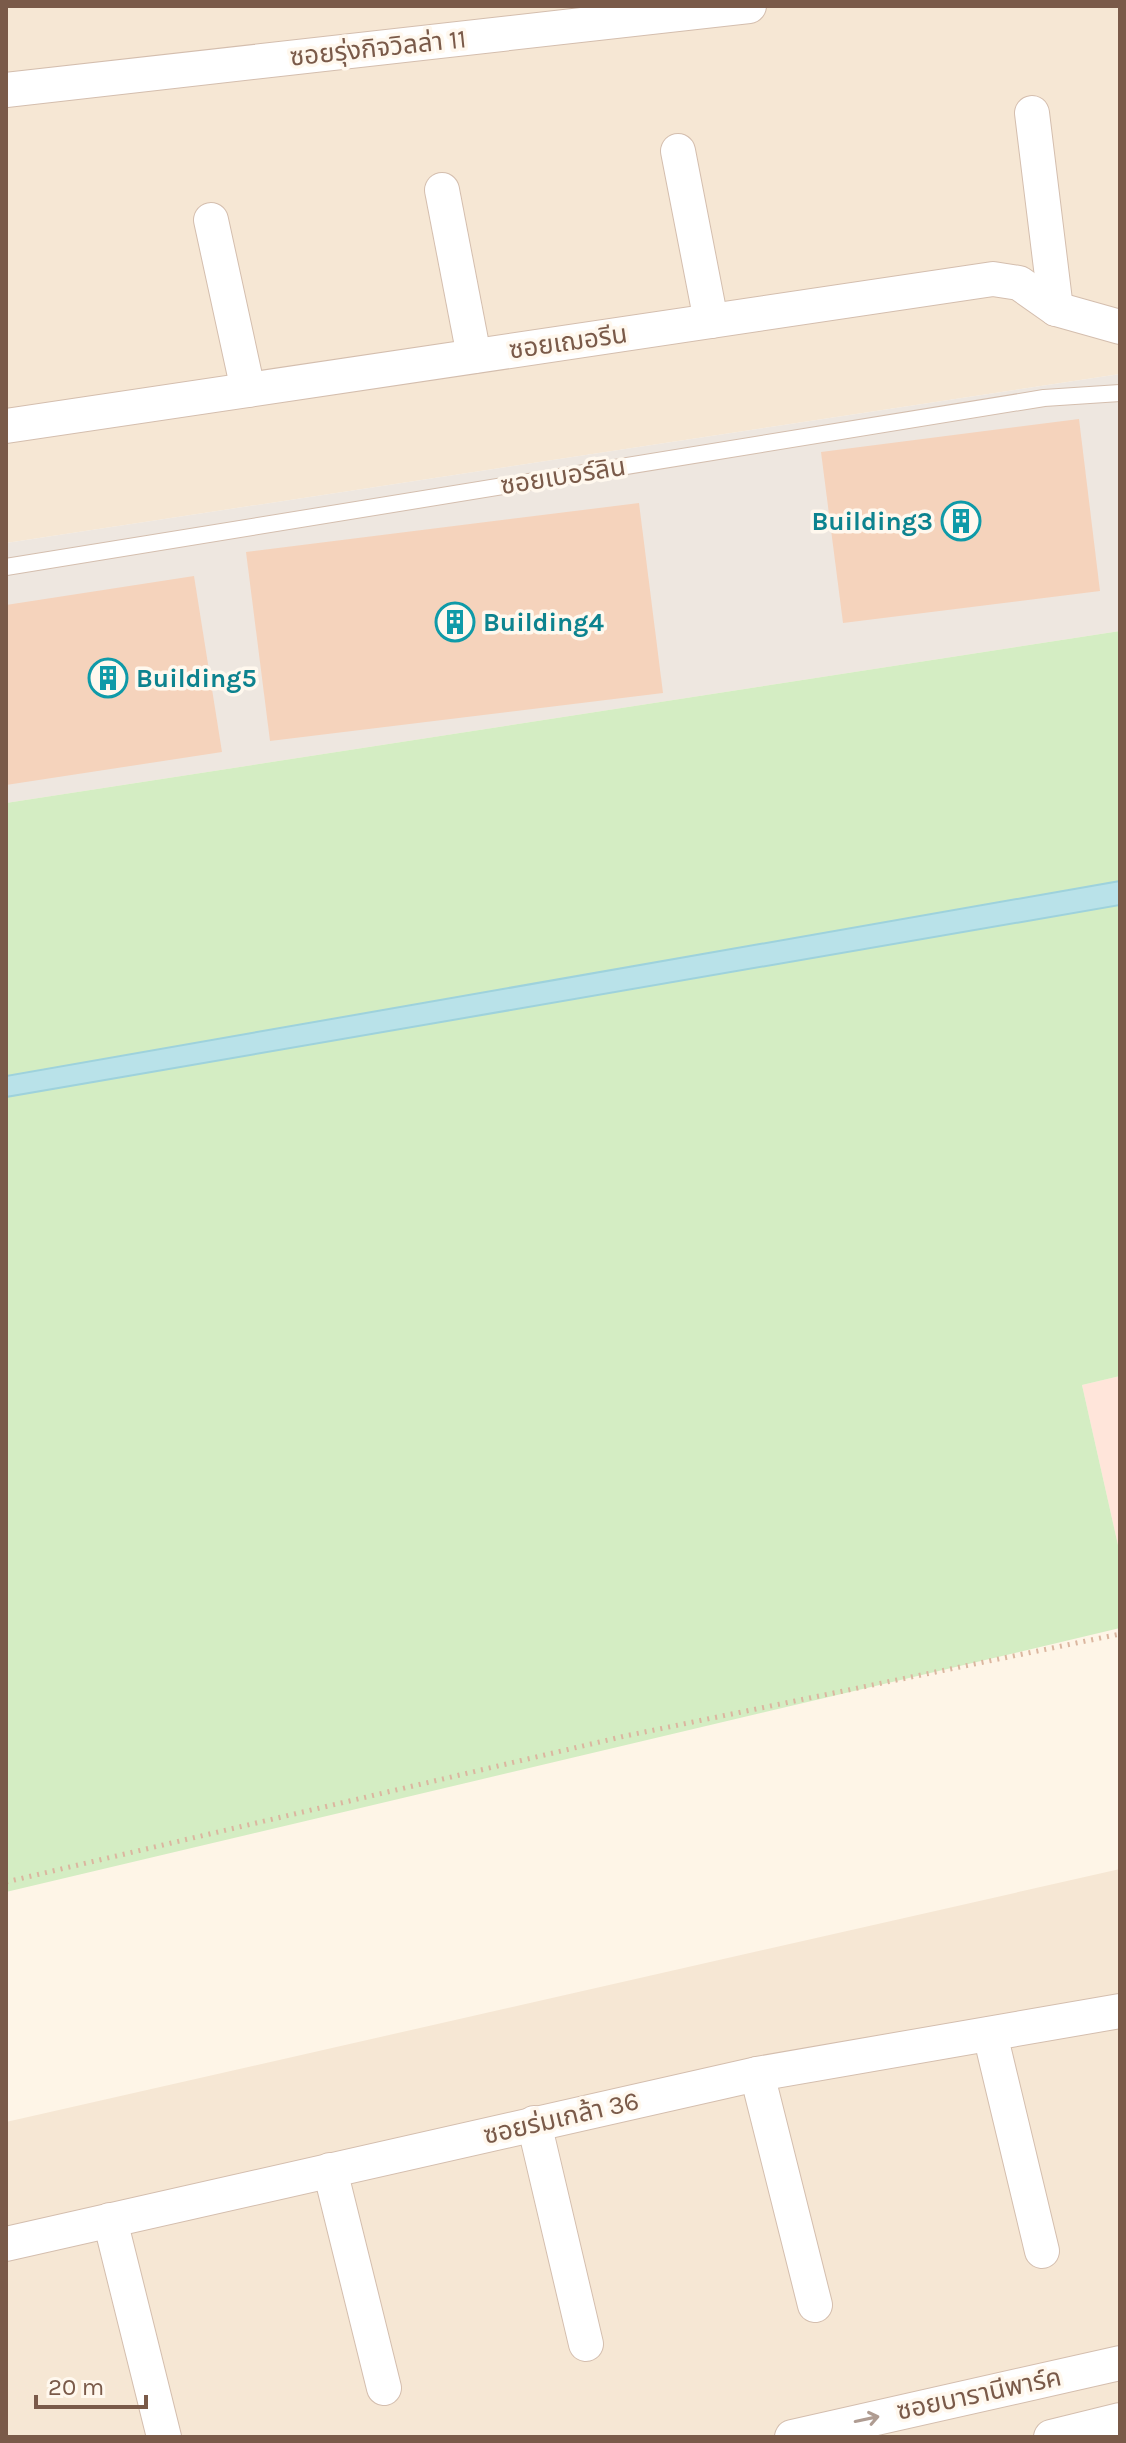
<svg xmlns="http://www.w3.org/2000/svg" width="1126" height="2443" font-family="Karla,'Noto Sans Thai',sans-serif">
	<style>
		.residential { fill: #f6e7d4 }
		.commercial { fill: #ffe5da }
		.industrial { fill: #eee7e0 }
		.green { fill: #d4edc3 }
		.water { fill: #b9e2e9; stroke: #9ed2dc; stroke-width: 2 }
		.building { fill: #f5d3bc }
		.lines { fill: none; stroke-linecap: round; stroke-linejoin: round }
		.lane-casing { stroke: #d4beae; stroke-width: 18 }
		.street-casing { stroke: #d4beae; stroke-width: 36 }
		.path { stroke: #dbb69f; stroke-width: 5; stroke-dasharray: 2 6; stroke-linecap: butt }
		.lane { stroke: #fff; stroke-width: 16 }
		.street { stroke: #fff; stroke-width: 34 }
		.oneway { stroke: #af9c92 }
		.labels { text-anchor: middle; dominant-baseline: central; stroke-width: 7; stroke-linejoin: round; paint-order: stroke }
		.street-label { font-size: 26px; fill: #7a5a49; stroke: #fff8ee }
		.culture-label { font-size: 26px; font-weight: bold; fill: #0d838f; stroke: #fff8ee; text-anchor: start }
	</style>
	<rect width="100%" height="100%" fill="#fef5e7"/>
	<g class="residential">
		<polygon points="6,6 1120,6 1120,374 6,543"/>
		<polygon points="1120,1869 1120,2437 6,2437 6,2122"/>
	</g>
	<polygon class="commercial" points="1120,1376 1120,1554 1082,1385"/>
	<polygon class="industrial" points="1120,374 1120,631 6,803 6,543"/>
	<g class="green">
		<polygon points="1120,631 1120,881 6,1076 6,803"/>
		<polygon points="1120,905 1120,1376 1082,1385 1120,1554 1120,1628 6,1892 6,1097"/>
	</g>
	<polygon class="water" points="1120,881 1120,905 6,1097 6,1076"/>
	<g class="building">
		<polygon points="1079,419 1100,591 843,623 821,452"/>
		<polygon points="639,503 663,693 270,741 246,552"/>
		<polygon points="194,576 222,752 6,785 6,605"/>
	</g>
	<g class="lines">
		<defs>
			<polyline id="lane" points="6,567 1044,398 1120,393"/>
			<g id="street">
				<polyline points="6,90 749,6"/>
				<polyline points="1032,113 1056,309"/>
				<polyline points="678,151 711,321"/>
				<polyline points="442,190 474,356"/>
				<polyline points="211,220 248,390"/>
				<polyline points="6,426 993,279 1019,283 1056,309 1120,327"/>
				<polyline points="990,2034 1042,2251"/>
				<polyline points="757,2074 815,2305"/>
				<polyline points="534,2123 586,2344"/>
				<polyline points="330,2170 384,2388"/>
				<polyline points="110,2220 164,2437"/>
				<polyline points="6,2244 757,2074 1120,2011"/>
				<polyline points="792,2437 1120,2363"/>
				<polyline points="1051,2437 1120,2420"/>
			</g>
		</defs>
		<use href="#lane" class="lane-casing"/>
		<use href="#street" class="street-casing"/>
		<polyline class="path" points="6,1882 625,1736 1120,1634"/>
		<use href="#lane" class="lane"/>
		<use href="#street" class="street"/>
	</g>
	<defs><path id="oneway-shaft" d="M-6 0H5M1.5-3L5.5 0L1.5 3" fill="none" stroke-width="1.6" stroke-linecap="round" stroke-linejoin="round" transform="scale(2)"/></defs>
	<use class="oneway" href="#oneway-shaft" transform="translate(867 2419) rotate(-12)"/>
	<defs>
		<symbol id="building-ring" viewBox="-11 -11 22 22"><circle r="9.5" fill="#fff8ee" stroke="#0f9aa8" stroke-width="1.5"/><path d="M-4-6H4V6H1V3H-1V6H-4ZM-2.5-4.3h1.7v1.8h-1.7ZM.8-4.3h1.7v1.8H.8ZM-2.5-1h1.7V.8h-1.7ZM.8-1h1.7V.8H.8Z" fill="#0f9aa8"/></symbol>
	</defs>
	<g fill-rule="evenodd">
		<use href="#building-ring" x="939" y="499" width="44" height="44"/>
		<use href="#building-ring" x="433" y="600" width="44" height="44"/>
		<use href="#building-ring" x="86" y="656" width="44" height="44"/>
	</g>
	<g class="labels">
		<g class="street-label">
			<text transform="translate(378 48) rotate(-6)">ซอยรุ่งกิจวิลล่า 11</text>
			<text transform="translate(568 342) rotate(-8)">ซอยเฌอรีน</text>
			<text transform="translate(563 476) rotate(-9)">ซอยเบอร์ลิน</text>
			<text transform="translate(561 2118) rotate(-13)">ซอยร่มเกล้า 36</text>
			<text transform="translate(979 2394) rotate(-12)">ซอยบารานีพาร์ค</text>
		</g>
		<g class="culture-label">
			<text x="933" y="521" text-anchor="end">Building3</text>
			<text x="483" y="622">Building4</text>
			<text x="136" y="678">Building5</text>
		</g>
	</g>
	<rect width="1126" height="2443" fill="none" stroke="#7a5a49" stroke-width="16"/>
	<path d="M36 2395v12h110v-12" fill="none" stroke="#7a5a49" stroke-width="4"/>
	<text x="48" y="2395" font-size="24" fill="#7a5a49" stroke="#fff8ee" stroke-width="6" paint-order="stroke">20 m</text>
</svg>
